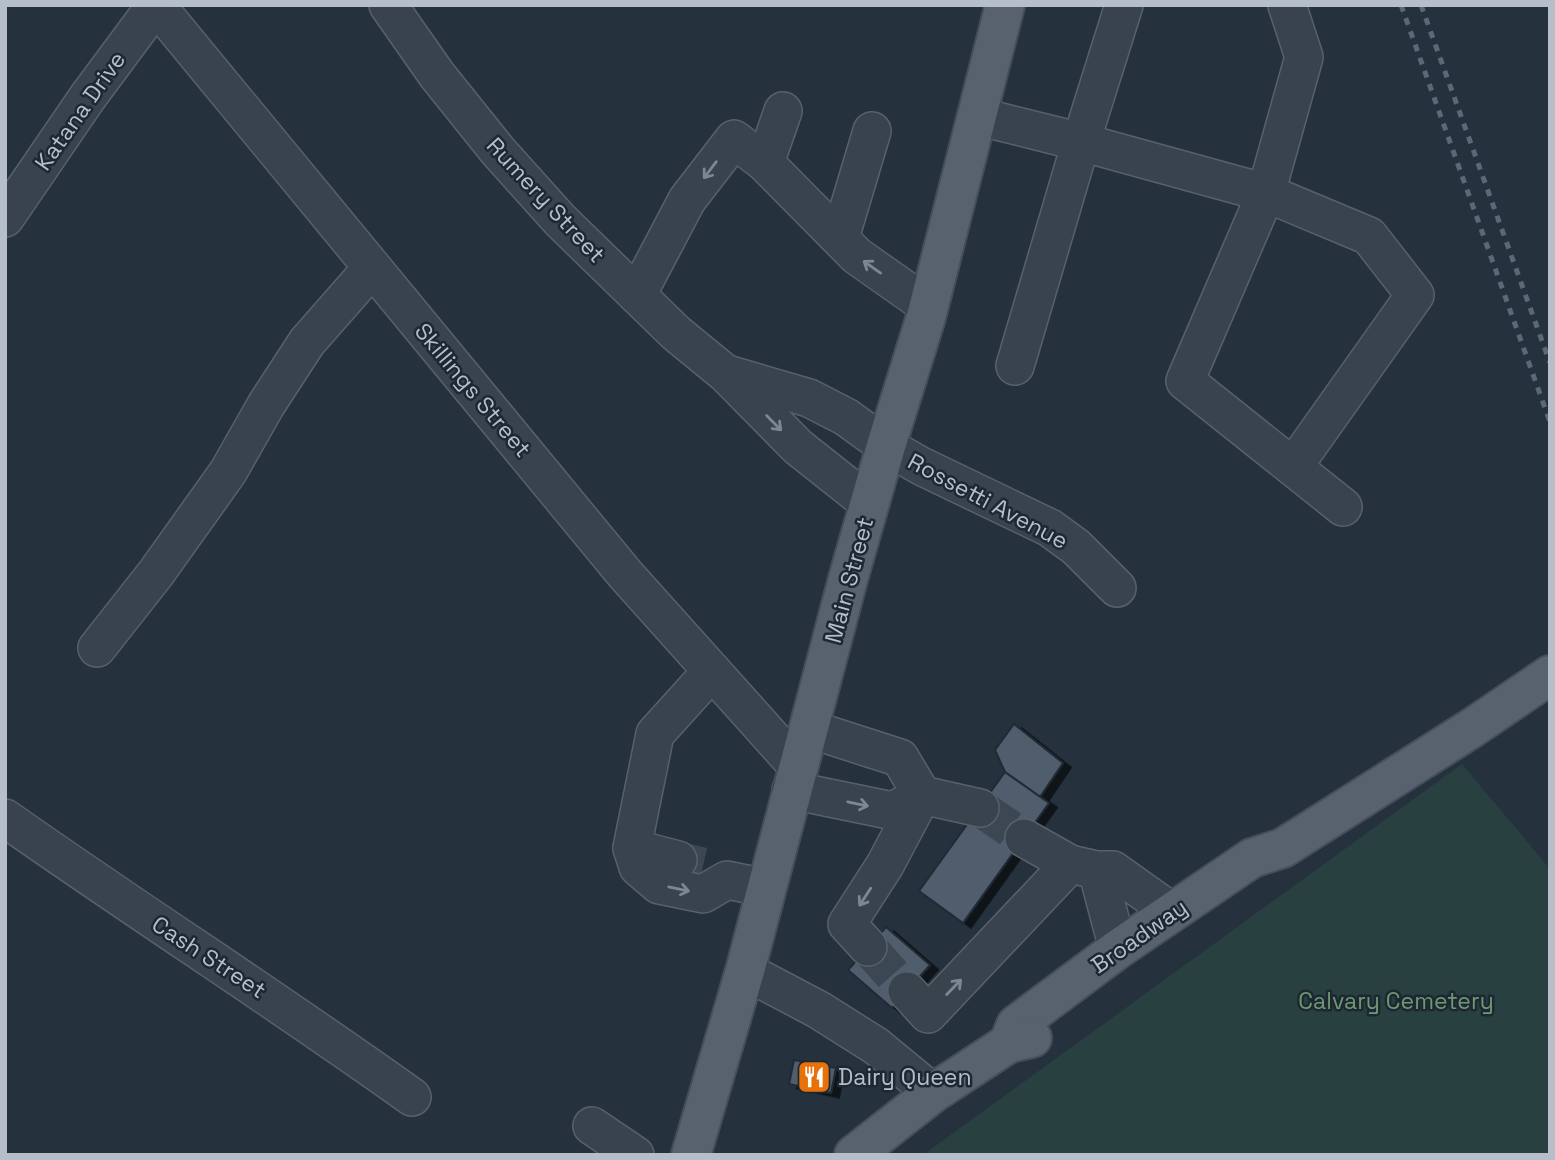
<svg xmlns="http://www.w3.org/2000/svg" width="1555" height="1160" font-family="'Space Grotesk',sans-serif">
	<style>
		.green { fill: #284040 }
		.building { fill: #505d6c; stroke: #202a35; stroke-width: 2; filter: url(#shadow) }
		.lines { fill: none; stroke-linecap: round; stroke-linejoin: round }
		.minor-tunnel { stroke: #3b4753; stroke-width: 37; stroke-dasharray: 37 18; stroke-linecap: butt }
		.minor-casing { stroke: #57616c; stroke-width: 40 }
		.major-casing { stroke: #454f5a; stroke-width: 42 }
		.minor { stroke: #39434e; stroke-width: 37 }
		.major { stroke: #57626e; stroke-width: 38 }
		.rail { stroke: #5b6875; stroke-width: 5; stroke-dasharray: 7 7; stroke-linecap: butt }
		.oneway { stroke: #7d8792 }
		.labels { text-anchor: middle; dominant-baseline: central; stroke-width: 5; stroke-linejoin: round; paint-order: stroke }
		.street-label { font-size: 23px; fill: #b5bec9; stroke: #1e2833 }
		.park-label { font-size: 23px; fill: #6d9973; stroke: #1e2833 }
		.poi-label { font-size: 23px; fill: #b5bec9; stroke: #1e2833; text-anchor: start }
	</style>
	<defs>
		<filter id="shadow"><feDropShadow dx="8" dy="4.5" stdDeviation="0" flood-color="#0009"/></filter>
	</defs>
	<rect width="100%" height="100%" fill="#25323e"/>
	<polygon class="green" points="1462,764 1550,869 1550,1155 923,1155"/>
	<g class="building">
		<polygon points="1014,724 1063,763 1040,797 1005,772 995,750"/>
		<polygon points="1005,772 1049,803 963,923 919,891"/>
		<polygon points="886,927 930,965 892,1008 848,970"/>
		<polygon points="794,1060 836,1068 831,1093 789,1084"/>
	</g>
	<g class="lines">
		<g class="minor-tunnel">
			<polyline points="980,808 1024,838"/>
			<polyline points="678,860 703,866"/>
			<polyline points="868,947 907,991"/>
		</g>
		<defs>
			<g id="minor">
				<polyline points="156,5 625,574 798,767"/>
				<polyline points="388,5 437,75 498,151 560,220 676,333 726,374 798,447 870,504"/>
				<polyline points="1287,5 1304,57 1266,193 1185,381 1343,507"/>
				<polyline points="977,116 1081,142 1266,193 1369,236 1415,295 1293,467"/>
				<polyline points="765,163 783,111"/>
				<polyline points="5,218 87,98 156,5"/>
				<polyline points="840,238 872,131"/>
				<polyline points="637,295 687,200 734,139 765,163 857,256 928,306"/>
				<polyline points="1015,366 1081,142 1124,5"/>
				<polyline points="727,374 809,398 846,417 886,446 921,466 1050,528 1076,547 1117,588"/>
				<polyline points="97,648 156,573 228,472 266,405 307,342 372,268"/>
				<polyline points="712,671 655,734 632,848 638,867 659,885 703,894 727,880 766,888"/>
				<polyline points="791,790 893,811 922,795 900,758 810,729"/>
				<path d="M5,818C140,913 278,1001 412,1097"/>
				<polyline points="1024,838 1070,864 1092,869"/>
				<polyline points="632,848 678,860"/>
				<polyline points="868,947 847,924 885,865 922,795 980,808"/>
				<polyline points="1118,949 1100,881 1100,870 1113,870 1172,912"/>
				<polyline points="745,971 819,1010 876,1046 933,1093"/>
				<polyline points="907,991 928,1014 1070,864"/>
				<polyline points="592,1126 635,1155"/>
			</g>
			<g id="major">
				<polyline points="1009,1043 1016,1025 1118,949 1252,858 1283,848 1472,728 1550,675"/>
				<polyline points="691,1155 745,971 848,579 886,446 926,317 1005,5"/>
				<polyline points="854,1155 933,1093 1009,1043 1032,1038"/>
			</g>
		</defs>
		<use href="#minor" class="minor-casing"/>
		<use href="#major" class="major-casing"/>
		<use href="#minor" class="minor"/>
		<use href="#major" class="major"/>
		<g class="rail">
			<polyline points="1401,5 1550,422"/>
			<polyline points="1421,5 1550,363"/>
		</g>
	</g>
	<defs><path id="oneway-shaft" d="M-6 0H5M1.5-3L5.5 0L1.5 3" fill="none" stroke-width="1.6" stroke-linecap="round" stroke-linejoin="round" transform="scale(1.75)"/></defs>
	<g class="oneway">
		<use href="#oneway-shaft" transform="translate(710 170) rotate(127)"/>
		<use href="#oneway-shaft" transform="translate(872 267) rotate(-145)"/>
		<use href="#oneway-shaft" transform="translate(774 423) rotate(45)"/>
		<use href="#oneway-shaft" transform="translate(858 804) rotate(12)"/>
		<use href="#oneway-shaft" transform="translate(679 889) rotate(12)"/>
		<use href="#oneway-shaft" transform="translate(865 897) rotate(123)"/>
		<use href="#oneway-shaft" transform="translate(954 987) rotate(-46)"/>
	</g>
	<defs>
		<symbol id="restaurant-square" viewBox="-11 -11 22 22"><rect x="-9" y="-9" width="18" height="18" rx="4" fill="#e8710a" stroke="#1e2833"/><path d="M-5-6h1v4h1v-4h1v4h1v-4h1v5L-1.5 .5V6h-2V.5L-5-1ZM5-6V6H3V1.5H1.5Q1.5-4 5-6Z" fill="#fff"/></symbol>
	</defs>
	<g fill-rule="evenodd">
		<use href="#restaurant-square" x="795" y="1058" width="38" height="38"/>
	</g>
	<g class="labels">
		<g class="street-label">
			<text transform="translate(80 111) rotate(-55)">Katana Drive</text>
			<text transform="translate(546 200) rotate(47)">Rumery Street</text>
			<text transform="translate(473 390) rotate(50)">Skillings Street</text>
			<text transform="translate(988 501) rotate(28)">Rossetti Avenue</text>
			<text transform="translate(849 580) rotate(-75)">Main Street</text>
			<text transform="translate(1139 936) rotate(-35)">Broadway</text>
			<text transform="translate(209 957) rotate(33)">Cash Street</text>
		</g>
		<g class="park-label">
			<text x="1396" y="1001">Calvary Cemetery</text>
		</g>
		<g class="poi-label">
			<text x="838" y="1077">Dairy Queen</text>
		</g>
	</g>
	<rect width="1555" height="1160" fill="none" stroke="#b5bec9" stroke-width="14"/>
</svg>
